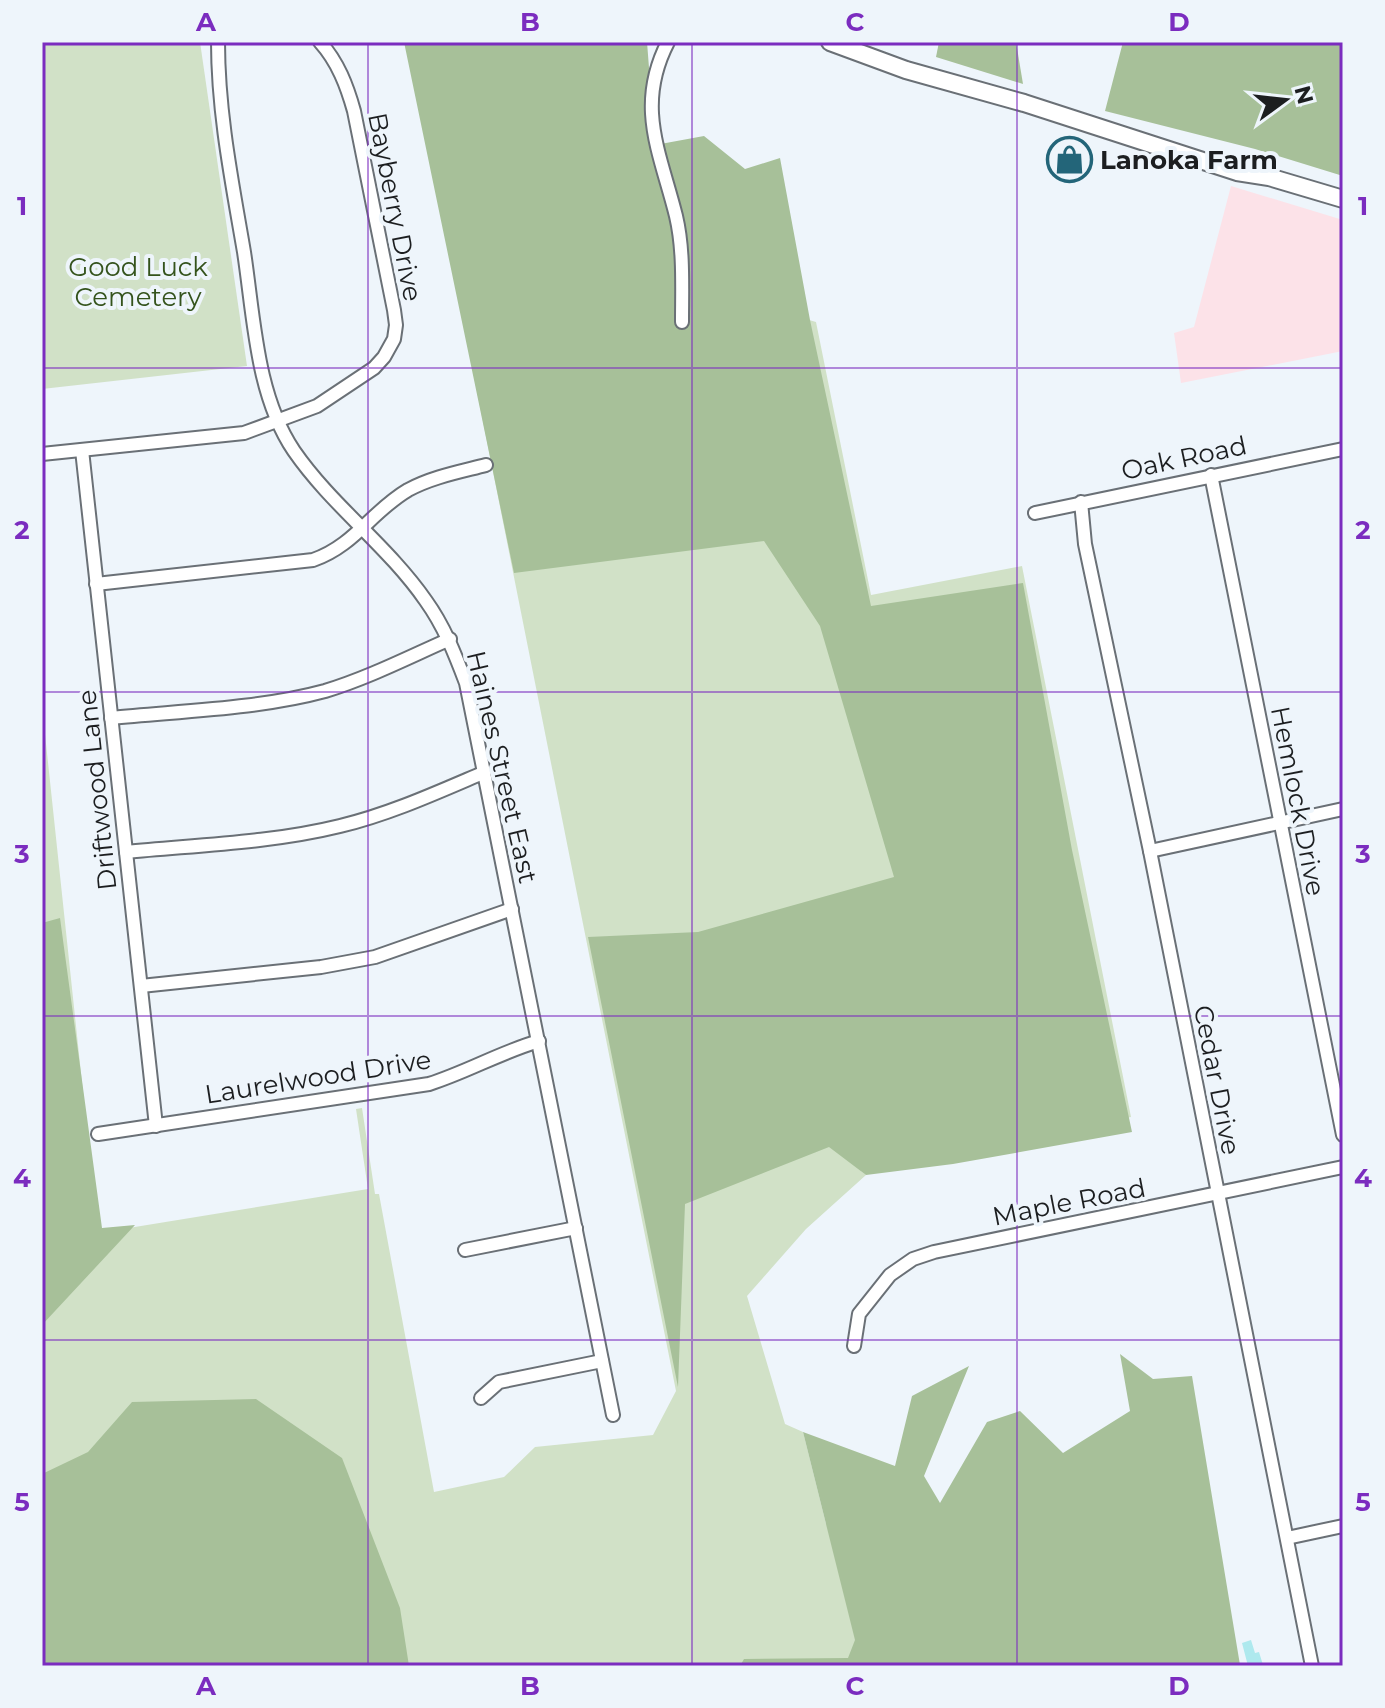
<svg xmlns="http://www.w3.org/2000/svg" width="1385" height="1708" font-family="Montserrat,sans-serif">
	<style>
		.commercial { fill: #fce2e8 }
		.green { fill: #d1e1c7 }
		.forest { fill: #a7c099 }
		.water { fill: #aee9ee }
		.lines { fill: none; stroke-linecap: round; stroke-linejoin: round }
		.minor-casing { stroke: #6a7076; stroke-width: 16 }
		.highway-casing { stroke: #6a7076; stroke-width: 20 }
		.minor { stroke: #fff; stroke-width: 12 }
		.highway { stroke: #fff; stroke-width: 16 }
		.grid { fill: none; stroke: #7b2cbf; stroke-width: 2; stroke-opacity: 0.55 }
		.labels { text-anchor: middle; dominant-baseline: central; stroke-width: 8; stroke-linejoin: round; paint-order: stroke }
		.poi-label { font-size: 26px; font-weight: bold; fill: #1c1e20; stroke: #eef5fb; text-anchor: start }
		.street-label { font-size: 26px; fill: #1c1e20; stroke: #eef5fb }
		.park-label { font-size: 26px; fill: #34531c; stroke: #eef5fb }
		.neatline { fill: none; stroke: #7b2cbf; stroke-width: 3 }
		.grid-label { font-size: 26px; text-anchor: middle; font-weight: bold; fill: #7b2cbf }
	</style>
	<rect width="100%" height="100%" fill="#eef5fb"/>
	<polygon class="commercial" points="1231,186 1343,220 1343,351 1181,383 1174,333 1194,327"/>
	<g class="green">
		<polygon points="42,42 200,42 247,366 42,389"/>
		<polygon points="424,125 771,309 816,322 871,595 1022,566 1131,1117 861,1171 866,1175 806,1229 747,1296 785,1424 803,1432 826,1524 1240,1666 42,1666 42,706 98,1233 368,1189 356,1109 362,1108 375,1194 379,1194 434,1492 504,1477 535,1447 653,1435 676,1391"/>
	</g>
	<g class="forest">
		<polygon points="404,42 647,42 655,145 704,136 745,169 780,158 810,320 871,606 1023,583 1072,850 1132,1132 953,1164 866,1175 829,1147 685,1204 678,1387 588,937 698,932 894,877 820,626 764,541 514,573"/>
		<polygon points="939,42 1016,42 1023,84 936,57"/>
		<polygon points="1123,42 1343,42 1343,176 1255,149 1105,111"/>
		<polygon points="60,918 102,1228 135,1225 42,1325 42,923"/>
		<polygon points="1120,1354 1153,1379 1192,1376 1240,1665 1244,1666 740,1666 744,1659 848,1658 855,1640 803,1432 895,1466 912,1396 969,1366 924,1476 940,1503 987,1422 1020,1411 1063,1453 1130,1411"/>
		<polygon points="256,1399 342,1458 400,1608 409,1666 42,1666 42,1474 88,1452 132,1402"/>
	</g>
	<polygon class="water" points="1251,1640 1255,1653 1259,1652 1263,1665 1248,1666 1242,1643"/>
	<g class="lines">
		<defs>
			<g id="minor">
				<path d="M218,42C218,113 232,182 244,252C254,317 256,395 294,451C332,506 388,546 426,601C444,626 455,654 466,683L613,1415"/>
				<path d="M668,42C635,106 660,152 676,216C684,250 682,287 682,322"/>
				<polyline points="82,450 156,1126"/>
				<path d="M42,454L244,433L317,406L374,368L384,357L394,339L396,325L394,310L354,111C347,86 338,62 320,42"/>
				<polyline points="1211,475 1343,1135"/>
				<polyline points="1081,502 1085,544 1150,851 1312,1666"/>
				<polyline points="1035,513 1343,449"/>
				<path d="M96,584L313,560C354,546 372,511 408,490C432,477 459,472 486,465"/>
				<path d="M111,718C179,711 259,709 325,691C368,678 409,657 450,639"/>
				<polyline points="1150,851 1343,809"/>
				<path d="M126,852C197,845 271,843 340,826C390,814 438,792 485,772"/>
				<polyline points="141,986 321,967 375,957 512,909"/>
				<path d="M98,1134L429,1084C467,1072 501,1052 539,1041"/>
				<polyline points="465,1250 576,1228"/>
				<polyline points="854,1346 859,1314 890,1275 913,1259 934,1252 1343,1167"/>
				<polyline points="481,1398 499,1382 602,1361"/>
				<polyline points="1287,1538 1343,1526"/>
			</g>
			<polyline id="highway" points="830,42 906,70 1024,103 1237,172 1269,177 1343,199"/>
		</defs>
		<use href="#minor" class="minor-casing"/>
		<use href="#highway" class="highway-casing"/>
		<use href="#minor" class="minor"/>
		<use href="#highway" class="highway"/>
	</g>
	<path class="grid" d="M368,42V1666M692,42V1666M1017,42V1666M42,368H1343M42,692H1343M42,1016H1343M42,1340H1343"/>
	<defs>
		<symbol id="shop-ring" viewBox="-11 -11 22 22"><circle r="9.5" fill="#eef5fb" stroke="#236579" stroke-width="1.5"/><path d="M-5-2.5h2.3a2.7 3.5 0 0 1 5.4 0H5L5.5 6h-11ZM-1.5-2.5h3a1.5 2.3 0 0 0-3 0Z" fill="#236579"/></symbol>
	</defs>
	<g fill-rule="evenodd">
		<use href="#shop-ring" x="1044" y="134" width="51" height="51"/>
	</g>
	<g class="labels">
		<g class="poi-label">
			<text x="1100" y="160">Lanoka Farm</text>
		</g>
		<g class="street-label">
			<text transform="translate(395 207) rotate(79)">Bayberry Drive</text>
			<text transform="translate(1184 458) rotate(-12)">Oak Road</text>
			<text transform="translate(502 767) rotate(77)">Haines Street East</text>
			<text transform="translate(97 790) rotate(-96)">Driftwood Lane</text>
			<text transform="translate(1298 801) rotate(79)">Hemlock Drive</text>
			<text transform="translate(318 1077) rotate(-9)">Laurelwood Drive</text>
			<text transform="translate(1217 1080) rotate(79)">Cedar Drive</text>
			<text transform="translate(1069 1202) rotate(-11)">Maple Road</text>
		</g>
		<g class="park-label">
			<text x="138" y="267">Good Luck<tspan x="138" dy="30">Cemetery</tspan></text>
		</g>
	</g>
	<rect width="1385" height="1708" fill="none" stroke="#eef5fb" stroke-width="88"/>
	<g transform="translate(1285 100) rotate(75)" stroke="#eef5fb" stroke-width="6" paint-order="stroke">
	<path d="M0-6L14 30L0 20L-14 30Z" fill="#1c1e20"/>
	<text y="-12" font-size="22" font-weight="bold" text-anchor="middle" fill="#1c1e20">N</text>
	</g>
	<rect x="44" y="44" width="1297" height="1620" class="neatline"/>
	<g class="grid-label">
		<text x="206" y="31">A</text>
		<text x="530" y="31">B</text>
		<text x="855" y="31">C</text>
		<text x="1179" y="31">D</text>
		<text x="22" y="215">1</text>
		<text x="1363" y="215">1</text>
		<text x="22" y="539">2</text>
		<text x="1363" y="539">2</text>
		<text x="22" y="863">3</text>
		<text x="1363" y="863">3</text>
		<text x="22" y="1187">4</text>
		<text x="1363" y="1187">4</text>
		<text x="22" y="1511">5</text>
		<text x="1363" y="1511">5</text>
		<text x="206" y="1695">A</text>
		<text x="530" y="1695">B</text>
		<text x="855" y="1695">C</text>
		<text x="1179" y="1695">D</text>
	</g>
</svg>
